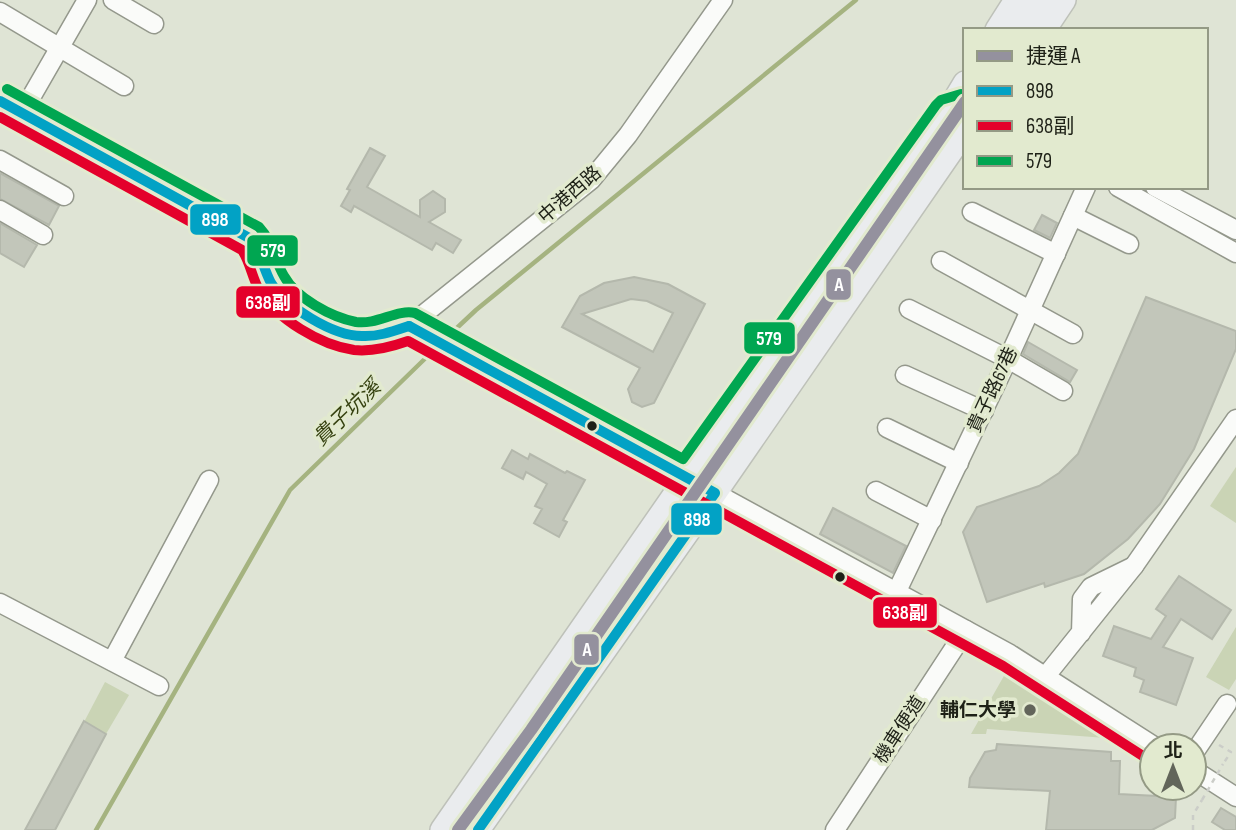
<svg xmlns="http://www.w3.org/2000/svg" width="1236" height="830" font-family="'Sofia Sans Condensed','Noto Sans TC',sans-serif">
	<style>
		.green { fill: #cad4b5 }
		.lines { fill: none; stroke-linecap: round; stroke-linejoin: round }
		.stream { stroke: #a5b380; stroke-width: 4.5 }
		.building { fill: #c2c6ba; stroke: #b4b8ac; stroke-width: 2; fill-rule: evenodd }
		.minor-casing { stroke: #94988c; stroke-width: 21 }
		.major-casing { stroke: #bec1b9; stroke-width: 26 }
		.path { stroke: #cbcdc8; stroke-width: 2.5; stroke-dasharray: 5 5; stroke-linecap: butt }
		.minor { stroke: #fafbf9; stroke-width: 18 }
		.major { stroke: #eaecee; stroke-width: 23 }
		.path-bridge { stroke: #cbcdc8; stroke-width: 2.5; stroke-dasharray: 5 5; stroke-linecap: butt }
		.bus-1-casing { stroke: #e2eacf; stroke-width: 16 }
		.bus-2-casing { stroke: #e2eacf; stroke-width: 16 }
		.bus-3-casing { stroke: #e2eacf; stroke-width: 16 }
		.bus-1 { stroke: #02a2c5; stroke-width: 10 }
		.bus-2 { stroke: #e4002b; stroke-width: 10 }
		.bus-3 { stroke: #00a651; stroke-width: 10 }
		.metro-1-casing { stroke: #e2eacf; stroke-width: 18 }
		.metro-1 { stroke: #94919e; stroke-width: 12 }
		.bus-dot { fill: #1e2117; stroke: #e2eacf; stroke-width: 2.5 }
		.poi-dot { fill: #62655a; stroke: #e2eacf; stroke-width: 2.5 }
		.labels { text-anchor: middle; dominant-baseline: central; stroke-width: 7; stroke-linejoin: round; paint-order: stroke }
		.street-label { font-size: 19px; fill: #1e2117; stroke: #e2eacf }
		.poi-label { font-size: 19px; font-weight: bold; fill: #1e2117; stroke: #e2eacf; text-anchor: end }
		.water-label { font-size: 21px; font-style: italic; fill: #364210; stroke: #e2eacf }
		.line-badge { stroke: #e2eacf; stroke-width: 2.5 }
		.badge-label { font-size: 19px; text-anchor: middle; font-weight: bold; fill: #fff }
	</style>
	<rect width="100%" height="100%" fill="#dfe4d5"/>
	<g class="green">
		<polygon points="1236,467 1236,523 1210,506"/>
		<polygon points="1236,627 1236,679 1229,690 1206,677"/>
		<polygon points="1009,667 1109,733 1106,738 987,729 986,734 971,734"/>
		<polygon points="105,682 129,695 106,734 84,722"/>
	</g>
	<g class="lines">
		<g class="stream">
			<polyline points="444,340 476,310 856,0"/>
			<polyline points="96,830 290,490 438,346"/>
		</g>
	</g>
	<g class="building">
		<polygon points="370,148 385,156 367,187 420,217 420,200 433,191 445,199 445,212 429,222 461,240 453,253 436,243 432,250 354,206 351,212 341,206 350,190 347,189"/>
		<polygon points="0,173 59,206 49,225 0,199"/>
		<polygon points="1042,215 1057,223 1050,238 1034,230"/>
		<polygon points="0,223 37,245 24,267 0,253"/>
		<path d="M634,277L668,284L705,304L654,403L642,407L632,402L628,389L640,368L562,327L580,296L604,283ZM631,299L647,301L673,313L653,352L582,314Z"/>
		<polygon points="1146,297 1236,331 1236,349 1194,449 1160,504 1128,539 1084,574 1045,587 1044,583 987,602 963,532 977,507 1039,486 1059,473 1078,454"/>
		<polygon points="1028,342 1077,370 1070,382 1023,354"/>
		<polygon points="512,450 528,459 530,454 565,473 567,471 585,480 563,520 567,522 559,537 534,523 542,509 535,506 547,484 526,472 523,479 502,468"/>
		<polygon points="833,508 906,546 893,573 820,534"/>
		<polygon points="1179,576 1231,610 1212,639 1181,619 1163,647 1193,658 1176,705 1140,692 1144,680 1134,676 1136,668 1103,656 1114,626 1151,639 1166,616 1156,609"/>
		<polygon points="84,721 106,734 55,830 25,830"/>
		<polygon points="997,744 1111,752 1111,761 1120,761 1119,794 1176,797 1175,818 1152,830 1046,830 1050,791 969,787 970,778 985,752 996,750"/>
		<polygon points="1221,808 1236,817 1236,830 1225,830 1212,822"/>
	</g>
	<g class="lines">
		<defs>
			<g id="minor">
				<polyline points="113,0 154,24"/>
				<polyline points="0,12 124,86"/>
				<path d="M0,101L251,239C264,254 263,266 271,282C283,305 332,333 356,336C375,338 392,332 409,326L591,180L628,135L723,0"/>
				<polyline points="22,113 87,0"/>
				<polyline points="0,160 64,196"/>
				<polyline points="1118,187 1236,253"/>
				<polyline points="1155,187 1236,230"/>
				<polyline points="0,210 43,235"/>
				<polyline points="972,212 1056,254"/>
				<polyline points="1073,216 1129,244"/>
				<polyline points="941,261 1073,334"/>
				<polyline points="909,309 1008,359 1063,391"/>
				<polyline points="409,326 1010,654 1154,746"/>
				<polyline points="905,375 984,411"/>
				<polyline points="887,428 959,463"/>
				<polyline points="876,491 932,520"/>
				<polyline points="1134,566 1236,419"/>
				<polyline points="897,591 1008,359 1086,187"/>
				<polyline points="0,603 159,686"/>
				<polyline points="112,661 209,480"/>
				<polyline points="1045,677 1134,566 1091,587 1082,599 1081,633"/>
				<polyline points="1194,753 1227,704"/>
				<polyline points="1194,770 1236,797"/>
				<polyline points="835,830 966,630"/>
			</g>
			<g id="major">
				<polyline points="997,30 1016,0"/>
				<polyline points="1020,30 1040,0"/>
				<polyline points="1044,30 1064,0"/>
				<polyline points="442,830 687,477 947,113 965,83"/>
				<polyline points="478,830 715,493 965,131"/>
			</g>
		</defs>
		<use href="#minor" class="minor-casing"/>
		<use href="#major" class="major-casing"/>
		<g class="path">
			<polyline points="1219,745 1231,752 1223,764"/>
			<polyline points="1193,830 1193,815 1202,800"/>
		</g>
		<use href="#minor" class="minor"/>
		<use href="#major" class="major"/>
		<polyline class="path-bridge" points="1202,800 1223,764"/>
		<defs>
			<g id="bus-1">
				<path d="M0,101L251,239C261,252 263,268 271,283C286,307 333,336 362,336C378,337 394,331 409,326"/>
				<polyline points="409,326 715,493 478,830"/>
			</g>
			<path id="bus-2" d="M0,117L242,250C250,262 252,277 259,290C277,319 320,345 354,350C372,352 391,347 408,341L1003,666L1146,758"/>
			<path id="bus-3" d="M7,89L259,227C273,242 274,259 284,276C296,298 331,317 356,322C377,325 397,309 415,313L683,459L936,105L941,100L961,94"/>
		</defs>
		<use href="#bus-1" class="bus-1-casing"/>
		<use href="#bus-2" class="bus-2-casing"/>
		<use href="#bus-3" class="bus-3-casing"/>
		<use href="#bus-1" class="bus-1"/>
		<use href="#bus-2" class="bus-2"/>
		<use href="#bus-3" class="bus-3"/>
		<defs>
			<polyline id="metro-1" points="458,830 531,730 965,102"/>
		</defs>
		<use href="#metro-1" class="metro-1-casing"/>
		<use href="#metro-1" class="metro-1"/>
	</g>
	<g class="bus-dot">
		<circle cx="592" cy="426" r="6"/>
		<circle cx="840" cy="577" r="6"/>
	</g>
	<circle class="poi-dot" cx="1030" cy="710" r="7"/>
	<g class="labels">
		<g class="street-label">
			<text transform="translate(570 195) rotate(-41)">中港西路</text>
			<text transform="translate(993 390) rotate(-65)">貴子路67巷</text>
			<text transform="translate(900 730) rotate(-57)">機車便道</text>
		</g>
		<g class="poi-label">
			<text x="1016" y="710">輔仁大學</text>
		</g>
		<g class="water-label">
			<text transform="translate(347 413) rotate(-44)">貴子坑溪</text>
		</g>
	</g>
	<g class="line-badge">
		<rect x="189" y="203" width="53" height="33" rx="7" fill="#02a2c5"/>
		<rect x="246" y="234" width="53" height="33" rx="7" fill="#00a651"/>
		<rect x="825" y="268" width="27" height="33" rx="7" fill="#94919e"/>
		<rect x="235" y="285" width="66" height="34" rx="7" fill="#e4002b"/>
		<rect x="743" y="321" width="53" height="34" rx="7" fill="#00a651"/>
		<rect x="670" y="502" width="53" height="34" rx="7" fill="#02a2c5"/>
		<rect x="872" y="596" width="66" height="33" rx="7" fill="#e4002b"/>
		<rect x="573" y="633" width="27" height="33" rx="7" fill="#94919e"/>
	</g>
	<g class="badge-label">
		<text x="215" y="226">898</text>
		<text x="273" y="257">579</text>
		<text x="839" y="291">A</text>
		<text x="268" y="309">638副</text>
		<text x="769" y="345">579</text>
		<text x="697" y="526">898</text>
		<text x="905" y="619">638副</text>
		<text x="587" y="656">A</text>
	</g>
	<rect x="963" y="28" width="245" height="161" fill="#e2eacf" stroke="#949a85" stroke-width="2"/>
	<rect x="977" y="51" width="35" height="10" fill="#94919e" stroke="#949a85" stroke-width="2"/>
	<text x="1026" y="63" font-size="21" fill="#1e2117">捷運 A</text>
	<rect x="977" y="86" width="35" height="10" fill="#02a2c5" stroke="#949a85" stroke-width="2"/>
	<text x="1026" y="98" font-size="21" fill="#1e2117">898</text>
	<rect x="977" y="121" width="35" height="10" fill="#e4002b" stroke="#949a85" stroke-width="2"/>
	<text x="1026" y="133" font-size="21" fill="#1e2117">638副</text>
	<rect x="977" y="156" width="35" height="10" fill="#00a651" stroke="#949a85" stroke-width="2"/>
	<text x="1026" y="168" font-size="21" fill="#1e2117">579</text>
	<g transform="translate(1173 767)"><circle r="33" fill="#e2eacf" stroke="#949a85" stroke-width="2"/>
	<path d="M0-5L12 26L0 18L-12 26Z" fill="#62655a"/>
	<text y="-10" font-size="19" font-weight="bold" text-anchor="middle" fill="#1e2117">北</text>
	</g>
</svg>
